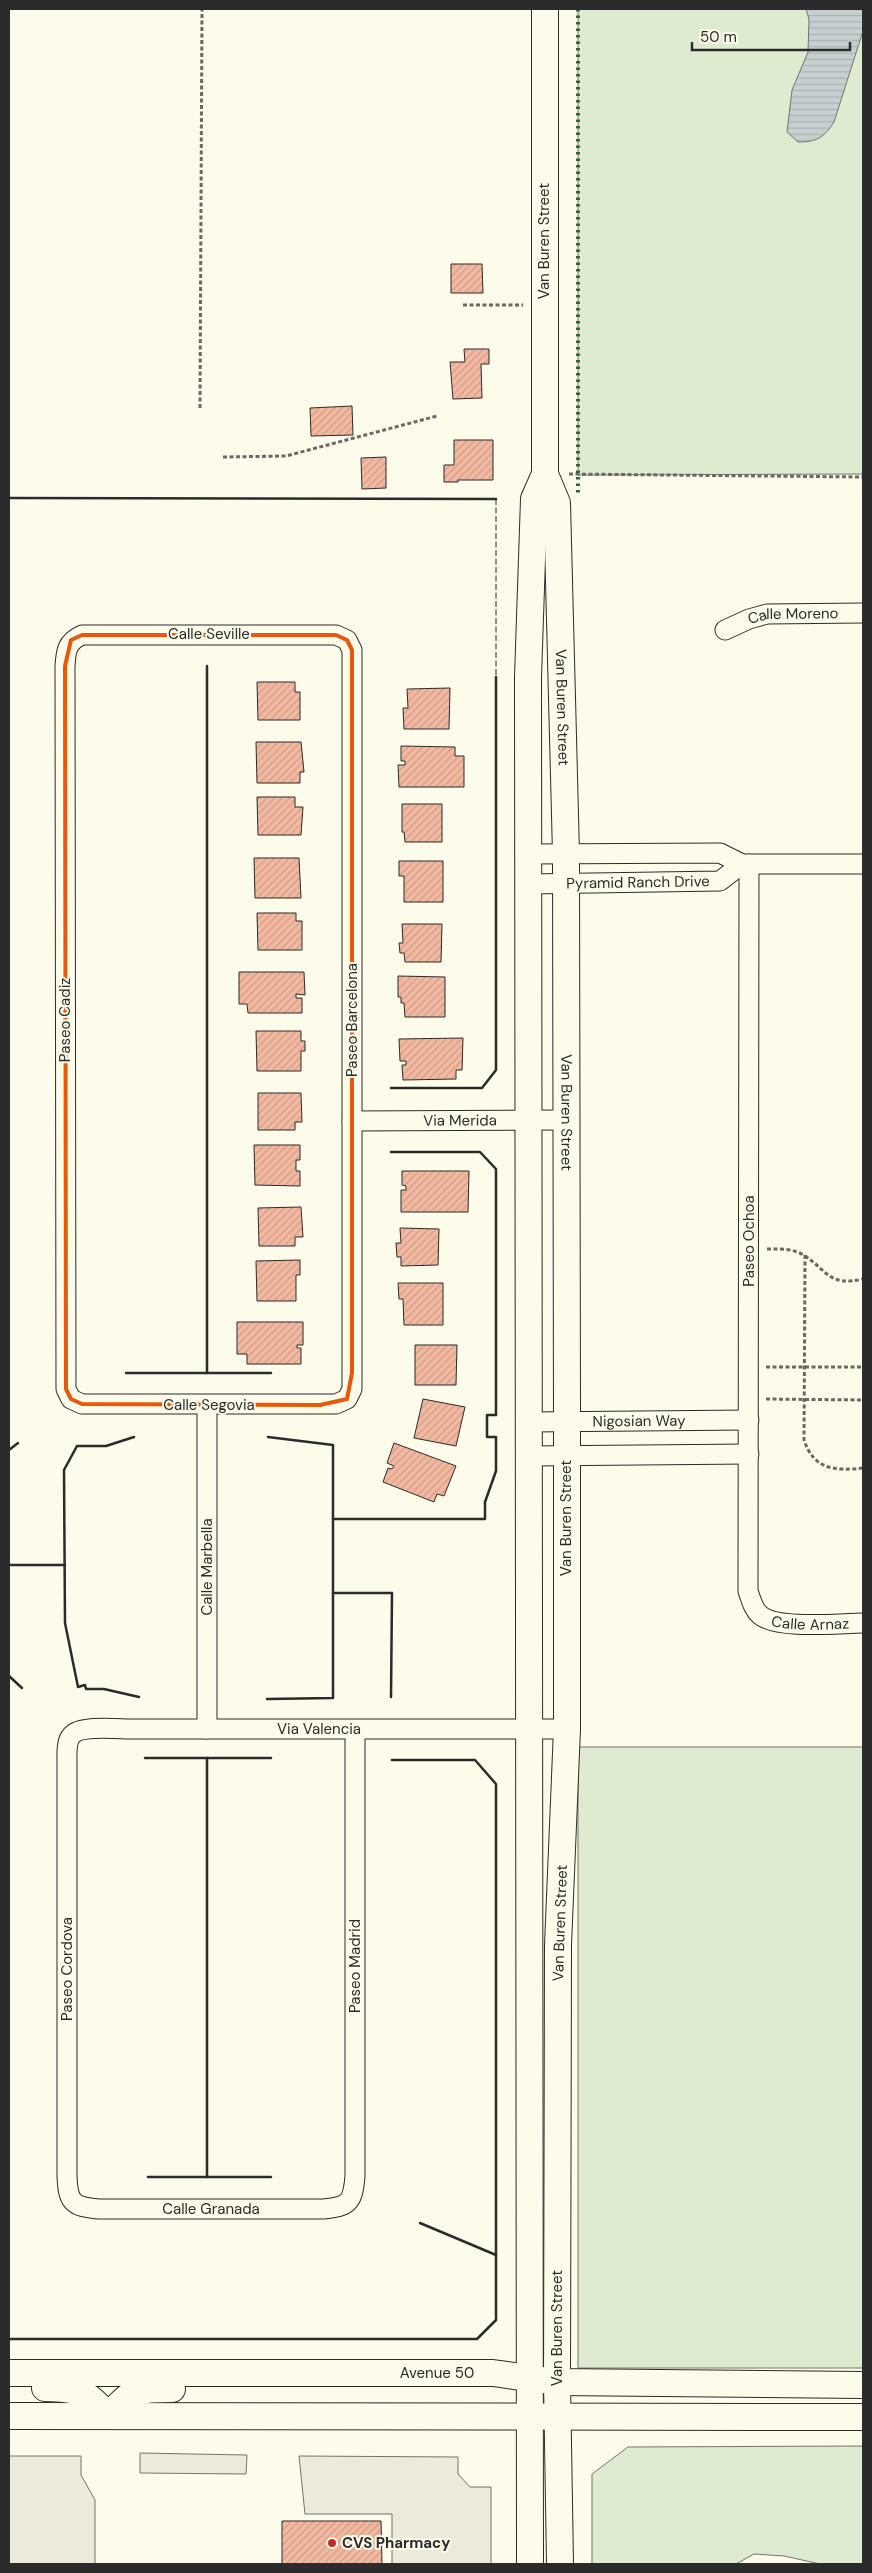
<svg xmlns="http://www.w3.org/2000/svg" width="872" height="2573" font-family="'DM Sans',sans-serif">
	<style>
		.green { fill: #deebd1; stroke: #74746e }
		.parking { fill: #eceadb; stroke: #74746e }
		.water { fill: url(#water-rules); stroke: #74746e }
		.building { fill: url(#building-hatch); stroke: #2b2b2b }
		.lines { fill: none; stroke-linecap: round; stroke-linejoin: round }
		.street-casing { stroke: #2b2b2b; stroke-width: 21 }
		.secondary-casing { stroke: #2b2b2b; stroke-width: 28 }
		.path { stroke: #6a6964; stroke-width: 3; stroke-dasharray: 4 2.5; stroke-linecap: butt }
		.street { stroke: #fdfbea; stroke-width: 19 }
		.secondary { stroke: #fdfbea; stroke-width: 26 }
		.hedge { stroke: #34623c; stroke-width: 4; stroke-dasharray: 2.5 4; stroke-linecap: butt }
		.fence { stroke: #2b2b2b; stroke-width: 1; stroke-dasharray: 6 2.5; stroke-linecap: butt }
		.wall { stroke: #2b2b2b; stroke-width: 2.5 }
		.marked { fill: none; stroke: #e8590c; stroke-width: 4; stroke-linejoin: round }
		.poi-dot { fill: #c62828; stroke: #fdfbea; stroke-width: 2 }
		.labels { text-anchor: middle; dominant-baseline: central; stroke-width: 4; stroke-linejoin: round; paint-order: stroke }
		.street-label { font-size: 15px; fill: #2b2b2b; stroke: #fdfbea }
		.poi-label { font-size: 15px; font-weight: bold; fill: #2b2b2b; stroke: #fdfbea; text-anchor: start }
	</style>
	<defs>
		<pattern id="water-rules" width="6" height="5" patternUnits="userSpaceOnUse" patternTransform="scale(1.25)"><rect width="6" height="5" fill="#c7d0d0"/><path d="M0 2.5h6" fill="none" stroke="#abb3b3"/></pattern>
		<pattern id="building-hatch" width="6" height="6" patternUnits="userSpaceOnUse" patternTransform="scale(1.25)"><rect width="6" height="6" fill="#f2b8a0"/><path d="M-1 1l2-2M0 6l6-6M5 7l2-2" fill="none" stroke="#d09e8a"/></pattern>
	</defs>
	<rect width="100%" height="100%" fill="#fdfbea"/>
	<g class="green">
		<polygon points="578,9 863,9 863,474 578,475"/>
		<rect x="578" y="1747" width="285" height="621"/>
		<polygon points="863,2446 863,2564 820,2564 784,2556 754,2554 736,2564 592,2564 592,2474 628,2447"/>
	</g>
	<g class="parking">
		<polygon points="140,2453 247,2455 246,2474 140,2473"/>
		<polygon points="9,2456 81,2456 81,2475 95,2500 95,2564 9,2564"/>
		<polygon points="299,2456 458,2457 458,2474 470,2487 491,2487 491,2564 392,2564 392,2514 305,2514"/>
	</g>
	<path class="water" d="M806,9H863V31L834,122C824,138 816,142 798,142L787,132L792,90L808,52L809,19Z"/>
	<g class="building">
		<polygon points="451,264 482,264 483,293 451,293"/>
		<polygon points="464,349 489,349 489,364 481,364 482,398 453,399 450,362 465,362"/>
		<polygon points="352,406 353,435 311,436 310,408"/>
		<polygon points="454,440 493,440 493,480 458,480 458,482 444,482 444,465 454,465"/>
		<polygon points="386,457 386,488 362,489 361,458"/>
		<polygon points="257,682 295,682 295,692 300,692 300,720 258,720"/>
		<polygon points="450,688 449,729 404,729 403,708 408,708 407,689"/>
		<polygon points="256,742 301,742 304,772 300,772 300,783 257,783"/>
		<polygon points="401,746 455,747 455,756 464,756 464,787 399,787 398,765 405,765 405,761 401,761"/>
		<polygon points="257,797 295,797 295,807 303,807 301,835 258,835"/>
		<polygon points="402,804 442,804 442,842 405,842 404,832 402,832"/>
		<polygon points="254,858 299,858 301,898 255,898"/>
		<polygon points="399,861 443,861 443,902 404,902 404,876 399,876"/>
		<polygon points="257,913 296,913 296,921 302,921 302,950 258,950"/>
		<polygon points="402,924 442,924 441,962 405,962 404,953 400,953 399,943 403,943"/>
		<polygon points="239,972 304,972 305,995 296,994 296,998 302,998 302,1013 248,1013 247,1004 239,1004"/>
		<polygon points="398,976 445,977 445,1017 405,1017 404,1003 401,1003 401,997 398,997"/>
		<polygon points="256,1031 301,1031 301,1041 305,1041 305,1051 301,1051 301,1071 257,1071"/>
		<polygon points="463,1038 462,1070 456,1070 456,1079 403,1080 402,1065 406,1065 406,1061 400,1061 399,1039"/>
		<polygon points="258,1093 301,1093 302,1122 295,1122 295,1130 258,1130"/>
		<polygon points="254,1145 300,1145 300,1160 296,1160 296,1171 300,1171 300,1186 255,1185"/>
		<polygon points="402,1171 469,1171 468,1212 401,1212 401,1190 406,1190 406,1186 402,1185"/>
		<polygon points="301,1207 303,1237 295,1237 295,1246 259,1246 258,1208"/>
		<polygon points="400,1228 439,1229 438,1265 401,1266 401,1257 397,1257 396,1243 401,1243"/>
		<polygon points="300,1260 300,1275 296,1275 296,1301 257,1301 256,1261"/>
		<polygon points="398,1283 443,1283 443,1325 404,1325 403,1299 399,1299"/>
		<polygon points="237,1322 303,1322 303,1345 297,1345 297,1348 301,1348 301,1364 247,1364 247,1354 237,1354"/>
		<polygon points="415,1345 457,1345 456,1385 415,1385"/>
		<polygon points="423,1399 465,1407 456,1446 414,1438"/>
		<polygon points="394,1443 456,1466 444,1496 437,1494 434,1502 383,1482 388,1468 392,1469 394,1466 387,1463"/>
		<polygon points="282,2521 381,2521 382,2564 282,2564"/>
	</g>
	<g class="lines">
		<defs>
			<g id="street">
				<path id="s1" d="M725,630L749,619L767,614L863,613"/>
				<path d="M82,635H336L347,640L352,650V1389L347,1399L336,1404H82L71,1399L66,1389L65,666C66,650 67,642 82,635Z"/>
				<polyline points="528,854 720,853 742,864 863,864"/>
				<path id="s2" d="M749,864L748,1591C751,1599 753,1609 760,1615C777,1630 840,1623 863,1623"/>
				<path id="s3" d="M529,884L720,881L742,864"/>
				<path id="s4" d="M352,1121L566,1120"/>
				<polyline points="207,1405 207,1729"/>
				<path id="s5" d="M529,1422L749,1420"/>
				<polyline points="530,1456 749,1454"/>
				<path id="s6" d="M355,1729V2176C353,2202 349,2207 323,2209H99C72,2207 68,2202 67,2176V1761C67,1753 66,1741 72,1735C81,1725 119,1729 132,1729C206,1729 281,1729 355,1729H567"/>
			</g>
			<g id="secondary">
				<path id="s7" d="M545,9V474L557,503L566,854L567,1420V1729L558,1945L557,2382L560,2564"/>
				<path id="s8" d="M9,2373H493L557,2382L863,2385"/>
				<path d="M45,2388C81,2389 83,2390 109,2416"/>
				<polyline points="9,2416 863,2417"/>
				<path d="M109,2416C132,2389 137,2389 172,2389"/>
				<polyline points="530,2564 528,677 534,499 545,474"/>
			</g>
		</defs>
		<use href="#street" class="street-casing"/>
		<use href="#secondary" class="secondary-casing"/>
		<g class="path">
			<polyline points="463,305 523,305"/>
			<polyline points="200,408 202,9"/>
			<polyline points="223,457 286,456 437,416"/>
			<polyline points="569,474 863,477"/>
			<path d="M767,1249C780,1249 793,1248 805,1256C828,1271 829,1287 863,1279"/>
			<path d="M805,1255L804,1440C814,1470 835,1471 863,1468"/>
			<polyline points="766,1367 863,1367"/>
			<polyline points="766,1399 863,1400"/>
		</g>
		<use href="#street" class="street"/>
		<use href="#secondary" class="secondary"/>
		<polyline class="hedge" points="578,9 578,495"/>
		<polyline class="fence" points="496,499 496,677"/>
		<g class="wall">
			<polyline points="9,498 496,499"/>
			<polyline points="207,666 207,1373"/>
			<polyline points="391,1088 482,1088 496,1070 496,677"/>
			<polyline points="126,1373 271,1373"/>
			<polyline points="134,1437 106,1446 77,1446 64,1470 65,1623 78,1687 85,1685 86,1689 104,1689 139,1697"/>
			<polyline points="9,1450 18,1443"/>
			<polyline points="333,1519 485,1519 485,1502 496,1471 496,1437 487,1437 487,1415 496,1415 496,1169 480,1152 391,1152"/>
			<polyline points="9,1565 65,1565"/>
			<polyline points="333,1593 392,1593 391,1697"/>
			<polyline points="9,1676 22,1688"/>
			<polyline points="267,1699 333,1698 333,1445 268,1437"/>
			<polyline points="145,1758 271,1758"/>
			<polyline points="207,1758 207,2177"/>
			<polyline points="148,2177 271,2177"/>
			<polyline points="420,2223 496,2255"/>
			<polyline points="9,2339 477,2339 496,2320 496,1784 475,1760 392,1760"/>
		</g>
	</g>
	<path class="marked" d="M82,635H336L347,640L352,650V1373L347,1399L320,1405L82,1404L71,1399L66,1389L65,666L71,640Z"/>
	<circle class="poi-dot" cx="332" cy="2543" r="5"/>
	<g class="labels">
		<g class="street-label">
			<text transform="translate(544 241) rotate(-90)">Van Buren Street</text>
			<text stroke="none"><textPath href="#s1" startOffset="71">Calle Moreno</textPath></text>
			<text x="209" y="634">Calle Seville</text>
			<text stroke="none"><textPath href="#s7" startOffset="701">Van Buren Street</textPath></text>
			<text stroke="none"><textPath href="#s3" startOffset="109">Pyramid Ranch Drive</textPath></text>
			<text transform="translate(65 1020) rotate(-90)">Paseo Cadiz</text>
			<text transform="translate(352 1020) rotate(-90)">Paseo Barcelona</text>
			<text stroke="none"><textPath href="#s7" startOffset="1106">Van Buren Street</textPath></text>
			<text stroke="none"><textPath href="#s4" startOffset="108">Via Merida</textPath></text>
			<text transform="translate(749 1241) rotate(-90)">Paseo Ochoa</text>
			<text x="209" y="1405">Calle Segovia</text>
			<text stroke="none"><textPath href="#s5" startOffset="110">Nigosian Way</textPath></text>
			<text transform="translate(566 1518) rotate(-90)">Van Buren Street</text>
			<text transform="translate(207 1567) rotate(-90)">Calle Marbella</text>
			<text stroke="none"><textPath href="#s2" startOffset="806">Calle Arnaz</textPath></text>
			<text stroke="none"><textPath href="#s6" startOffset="1469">Via Valencia</textPath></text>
			<text transform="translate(560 1923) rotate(-88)">Van Buren Street</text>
			<text transform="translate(355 1966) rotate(-90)">Paseo Madrid</text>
			<text transform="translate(67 1969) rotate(-90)">Paseo Cordova</text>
			<text x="211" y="2209">Calle Granada</text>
			<text transform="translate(557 2328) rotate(-90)">Van Buren Street</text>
			<text stroke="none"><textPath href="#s8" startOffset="428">Avenue 50</textPath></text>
		</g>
		<g class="poi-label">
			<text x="342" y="2543">CVS Pharmacy</text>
		</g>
	</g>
	<rect width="872" height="2573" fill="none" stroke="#2b2b2b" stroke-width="20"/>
	<path d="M692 42v8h158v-8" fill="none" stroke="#2b2b2b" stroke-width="2.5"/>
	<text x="700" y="42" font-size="15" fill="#2b2b2b" stroke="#fdfbea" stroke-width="4" paint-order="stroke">50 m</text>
</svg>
